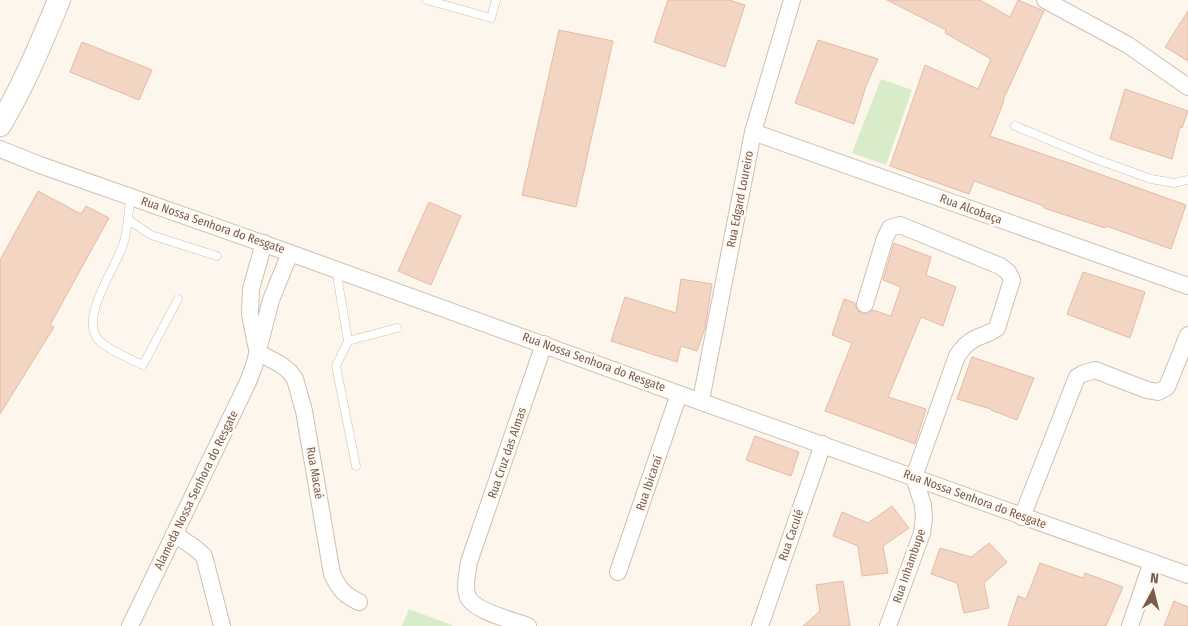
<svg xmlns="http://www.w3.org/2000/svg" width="1188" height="626" font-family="'Fira Sans Condensed',sans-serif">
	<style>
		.green { fill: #d8ecc9 }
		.building { fill: #f3d5c3; stroke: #e6bba3 }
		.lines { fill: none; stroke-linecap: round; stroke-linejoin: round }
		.service-casing { stroke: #d1beb0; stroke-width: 9 }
		.minor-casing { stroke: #d1beb0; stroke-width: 18 }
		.secondary-casing { stroke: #d6c0b0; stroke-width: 24 }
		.service { stroke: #fff; stroke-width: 8 }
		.minor { stroke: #fff; stroke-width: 16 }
		.secondary { stroke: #fff; stroke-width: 22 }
		.labels { text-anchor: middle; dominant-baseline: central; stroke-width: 5; stroke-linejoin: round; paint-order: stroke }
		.street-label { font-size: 12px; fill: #7a5c4d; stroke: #fffaf3 }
	</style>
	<rect width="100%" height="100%" fill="#fdf6ec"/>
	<g class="green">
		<polygon points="881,79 912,90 886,165 852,153"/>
		<polygon points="409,609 454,626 402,626"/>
	</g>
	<g class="building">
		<polygon points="668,0 729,0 745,5 725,67 654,42"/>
		<polygon points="887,0 980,0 1010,17 1018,0 1044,11 1003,100 1004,101 990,136 1066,162 1186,205 1171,249 1106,226 1105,228 1044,208 1044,206 974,181 969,194 890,166 925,65 978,89 991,59 945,33 946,30"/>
		<polygon points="1188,11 1188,61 1165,47"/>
		<polygon points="559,30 613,41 576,207 522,195"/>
		<polygon points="818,40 878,59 866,86 854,124 795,103"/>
		<polygon points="82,42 152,70 139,100 70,72"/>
		<polygon points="1125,89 1188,111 1182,128 1180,127 1172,159 1110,139"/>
		<polygon points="38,191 81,214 86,206 109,218 50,325 54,327 0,414 0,260"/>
		<polygon points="429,202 461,216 431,285 398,271"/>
		<polygon points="894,243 931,257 926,275 956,287 943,326 921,317 888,397 926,409 915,444 825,411 852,343 832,335 844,299 855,303 857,310 862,313 868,314 873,310 891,316 901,287 883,280"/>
		<polygon points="1083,272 1145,292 1130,338 1067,314"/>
		<polygon points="681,279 712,284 705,328 697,351 681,346 677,362 611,341 625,297 676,313"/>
		<polygon points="972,357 1034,378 1017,420 991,410 991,409 957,399"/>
		<polygon points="755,436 799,452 791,476 746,460"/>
		<polygon points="892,506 909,528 883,546 888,573 862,576 858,546 833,536 842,512 868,523"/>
		<polygon points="989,543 1007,562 984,583 989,608 964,613 957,583 931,574 940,548 971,557"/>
		<polygon points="1040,563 1083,578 1085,573 1123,587 1106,626 1008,626 1018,596 1026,599"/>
		<polygon points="843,581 850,626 803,626 820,611 816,585"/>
		<polygon points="1174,601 1188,607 1188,626 1164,626"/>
	</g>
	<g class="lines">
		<defs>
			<g id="service">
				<polyline points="427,0 491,18 496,0"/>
				<polyline points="1015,126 1093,158 1151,179 1174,183 1188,180"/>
				<path d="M130,196C129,213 128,229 123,245C115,269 81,315 97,338C105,349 131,359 143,365L178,299"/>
				<polyline points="129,220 151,235 217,256"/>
				<polyline points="336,269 348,341"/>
				<polyline points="356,466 336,366 348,341 397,328"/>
			</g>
			<g id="minor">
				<polyline points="1045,0 1128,45 1188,87"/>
				<polyline points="753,132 1188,286"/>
				<polyline points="0,149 40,165 290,253 679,394 1188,575"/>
				<path d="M865,304L885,238L890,228L900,225L1000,266L1008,272L1012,280L997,328C989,335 979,335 971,341C965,345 961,350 957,356L914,477L923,505L924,518L922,533L888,626"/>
				<polyline points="256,345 250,314 251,289 264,243"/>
				<path d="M257,352L280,364L289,371L295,379L304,411L332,574C339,589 344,595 359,602"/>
				<polyline points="701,400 753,132 792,0"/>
				<polyline points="1022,517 1077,377 1082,374 1095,370 1147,390 1158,392 1167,387 1188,335"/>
				<polyline points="174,534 195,548 204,556 222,626"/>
				<polyline points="618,572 679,394"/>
				<polyline points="130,626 248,382 254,366 271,300 290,253"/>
				<path d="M528,626C513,620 470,611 467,594C464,584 468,572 469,562L544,344"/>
				<polyline points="760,626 823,444"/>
				<polyline points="1130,626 1152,562"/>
			</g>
			<path id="secondary" d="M0,125C24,85 41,43 59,0"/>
		</defs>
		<use href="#service" class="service-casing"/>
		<use href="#minor" class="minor-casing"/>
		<use href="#secondary" class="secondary-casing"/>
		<use href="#service" class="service"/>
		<use href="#minor" class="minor"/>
		<use href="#secondary" class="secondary"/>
	</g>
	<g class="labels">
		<g class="street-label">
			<text transform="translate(740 199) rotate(-79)">Rua Edgard Loureiro</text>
			<text transform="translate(971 209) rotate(20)">Rua Alcobaça</text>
			<text transform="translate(213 225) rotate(19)">Rua Nossa Senhora do Resgate</text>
			<text transform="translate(594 362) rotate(20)">Rua Nossa Senhora do Resgate</text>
			<text transform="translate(507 453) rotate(-71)">Rua Cruz das Almas</text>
			<text transform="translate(315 473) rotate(80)">Rua Macaé</text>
			<text transform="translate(649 483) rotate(-71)">Rua Ibicaraí</text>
			<text transform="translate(196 490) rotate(-64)">Alameda Nossa Senhora do Resgate</text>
			<text transform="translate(975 499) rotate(20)">Rua Nossa Senhora do Resgate</text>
			<text transform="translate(791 535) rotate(-71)">Rua Caculé</text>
			<text transform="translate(909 566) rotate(-71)">Rua Inhambupe</text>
		</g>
	</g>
	<g transform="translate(1153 591) rotate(7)" stroke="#fffaf3" stroke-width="4" paint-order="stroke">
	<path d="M0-4L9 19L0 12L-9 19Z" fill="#7a5c4d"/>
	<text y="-8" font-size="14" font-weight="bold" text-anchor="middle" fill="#7a5c4d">N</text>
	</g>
</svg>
